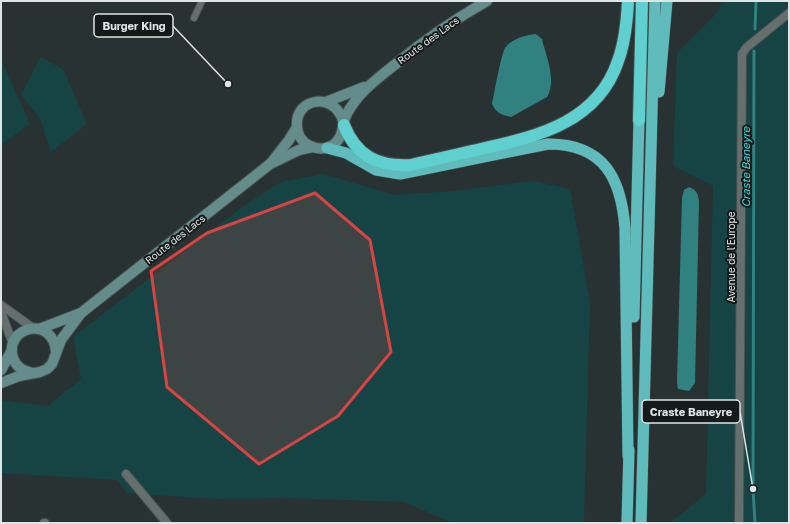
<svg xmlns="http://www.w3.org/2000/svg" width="790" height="524" font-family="'Golos Text',sans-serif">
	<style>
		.green { fill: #164444 }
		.water { fill: #318180 }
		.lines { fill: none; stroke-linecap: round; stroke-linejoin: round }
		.stream { stroke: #318180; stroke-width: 3 }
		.pedestrian-casing { stroke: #474f4f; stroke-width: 8 }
		.minor-casing { stroke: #474f4f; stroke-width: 10 }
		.secondary-casing { stroke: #474f4f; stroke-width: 12 }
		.trunk-casing { stroke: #474f4f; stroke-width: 12 }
		.motorway-casing { stroke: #474f4f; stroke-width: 14 }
		.pedestrian { stroke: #656f6e; stroke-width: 6 }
		.minor { stroke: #656f6e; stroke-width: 8 }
		.secondary { stroke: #638c8b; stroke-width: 10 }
		.trunk { stroke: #60bcbc; stroke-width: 11 }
		.motorway { stroke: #5fd0cf; stroke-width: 12 }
		.marked { fill: #d74444; fill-opacity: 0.2; stroke: #d74444; stroke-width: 3; stroke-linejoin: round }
		.labels { text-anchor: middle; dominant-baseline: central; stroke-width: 4; stroke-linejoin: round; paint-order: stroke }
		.street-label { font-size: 10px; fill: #dfe5e4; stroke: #151919 }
		.water-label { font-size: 11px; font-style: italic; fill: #3edcdb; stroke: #151919 }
		.leader { fill: none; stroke: #dfe5e4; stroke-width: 1.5 }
		.callout-dot { fill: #dfe5e4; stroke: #151919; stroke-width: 1.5 }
		.callout { fill: #151919; stroke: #dfe5e4; stroke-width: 1.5 }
		.callout-label { font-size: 11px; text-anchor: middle; font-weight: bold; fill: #dfe5e4 }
	</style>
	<rect width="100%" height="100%" fill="#293232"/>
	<g class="green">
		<polygon points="722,1 789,1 789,523 670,523 706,494 713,186 673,166 677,53 716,14"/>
		<polygon points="40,57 63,69 87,124 51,152 40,118 21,95"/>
		<polygon points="1,60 30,124 1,145"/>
		<polygon points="323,174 394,195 454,191 533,181 570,189 590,302 584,523 453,523 404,502 284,498 214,499 127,493 117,480 1,473 1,400 48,406 81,379 73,337 248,203 281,182"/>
	</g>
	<g class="water">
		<path d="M536,34L542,39C546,56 557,80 547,97L511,117C502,115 496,113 492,104C494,94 501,55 505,48C511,39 526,35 536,34Z"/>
		<path d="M689,187C697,190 698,194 699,202L695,383L689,391L678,389L677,382L682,198L684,190Z"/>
	</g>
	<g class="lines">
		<g class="stream">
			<polyline points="755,29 756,1"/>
			<polyline points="754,51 753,489 755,523"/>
		</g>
		<defs>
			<polyline id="pedestrian" points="194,18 202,1"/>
			<g id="minor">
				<polyline points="1,305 33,328"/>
				<polyline points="1,312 13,344"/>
				<polyline points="126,474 167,523"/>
				<polyline points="44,523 45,523"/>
				<polyline points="739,523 742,54 747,47 789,13"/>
			</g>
			<g id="secondary">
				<polyline points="326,102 364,87"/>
				<path d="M344,125C338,91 294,96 297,127C298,144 318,154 333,145C343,138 342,128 345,118C348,110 355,101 360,95C371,83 384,73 397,63C425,40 455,19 487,1"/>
				<polyline points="271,163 289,140 297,127"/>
				<polyline points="39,329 81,313"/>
				<polyline points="1,370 12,350"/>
				<path d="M32,373C23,371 16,367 13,358C3,327 53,314 56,352"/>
				<polyline points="1,383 19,376 40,372 47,369 52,364 61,340 81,313 270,164 299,150 313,147"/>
			</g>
			<g id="trunk">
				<polyline points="659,92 667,1"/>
				<path d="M327,148L346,153L376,170L400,174L548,144C604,144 621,178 625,228L628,456"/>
				<polyline points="634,317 639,120"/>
				<polyline points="627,523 629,450"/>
				<polyline points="641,523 655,1"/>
			</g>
			<g id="motorway">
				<polyline points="639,120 642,1"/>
				<path d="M344,125C356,156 378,167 411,165C436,159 460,154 485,148C540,136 598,121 618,61C625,42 627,21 628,1"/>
			</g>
		</defs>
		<use href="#pedestrian" class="pedestrian-casing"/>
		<use href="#minor" class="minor-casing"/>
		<use href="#secondary" class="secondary-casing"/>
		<use href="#trunk" class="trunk-casing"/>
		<use href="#motorway" class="motorway-casing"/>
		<use href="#pedestrian" class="pedestrian"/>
		<use href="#minor" class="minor"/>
		<use href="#secondary" class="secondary"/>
		<use href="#trunk" class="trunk"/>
		<use href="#motorway" class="motorway"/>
	</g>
	<path class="marked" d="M315,193L370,240L391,352L338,416L259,464L167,387L151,271L207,233Z"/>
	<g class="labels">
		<g class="street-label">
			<text transform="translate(428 40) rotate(-36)">Route des Lacs</text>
			<text transform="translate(175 239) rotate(-38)">Route des Lacs</text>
			<text transform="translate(731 257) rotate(-90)">Avenue de l'Europe</text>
		</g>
		<g class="water-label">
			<text transform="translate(745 167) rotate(-90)">Craste Baneyre</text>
		</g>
	</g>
	<path class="leader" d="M228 84L173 26M753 489L740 412"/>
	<g class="callout-dot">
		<circle cx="228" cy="84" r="4"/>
		<circle cx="753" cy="489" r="4"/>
	</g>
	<g class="callout">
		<rect x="94" y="14" width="79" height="23" rx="4"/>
		<rect x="642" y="400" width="98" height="23" rx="4"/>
	</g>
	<g class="callout-label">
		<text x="134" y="30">Burger King</text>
		<text x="691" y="416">Craste Baneyre</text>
	</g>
	<rect width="790" height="524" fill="none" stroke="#dfe5e4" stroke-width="4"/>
</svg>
